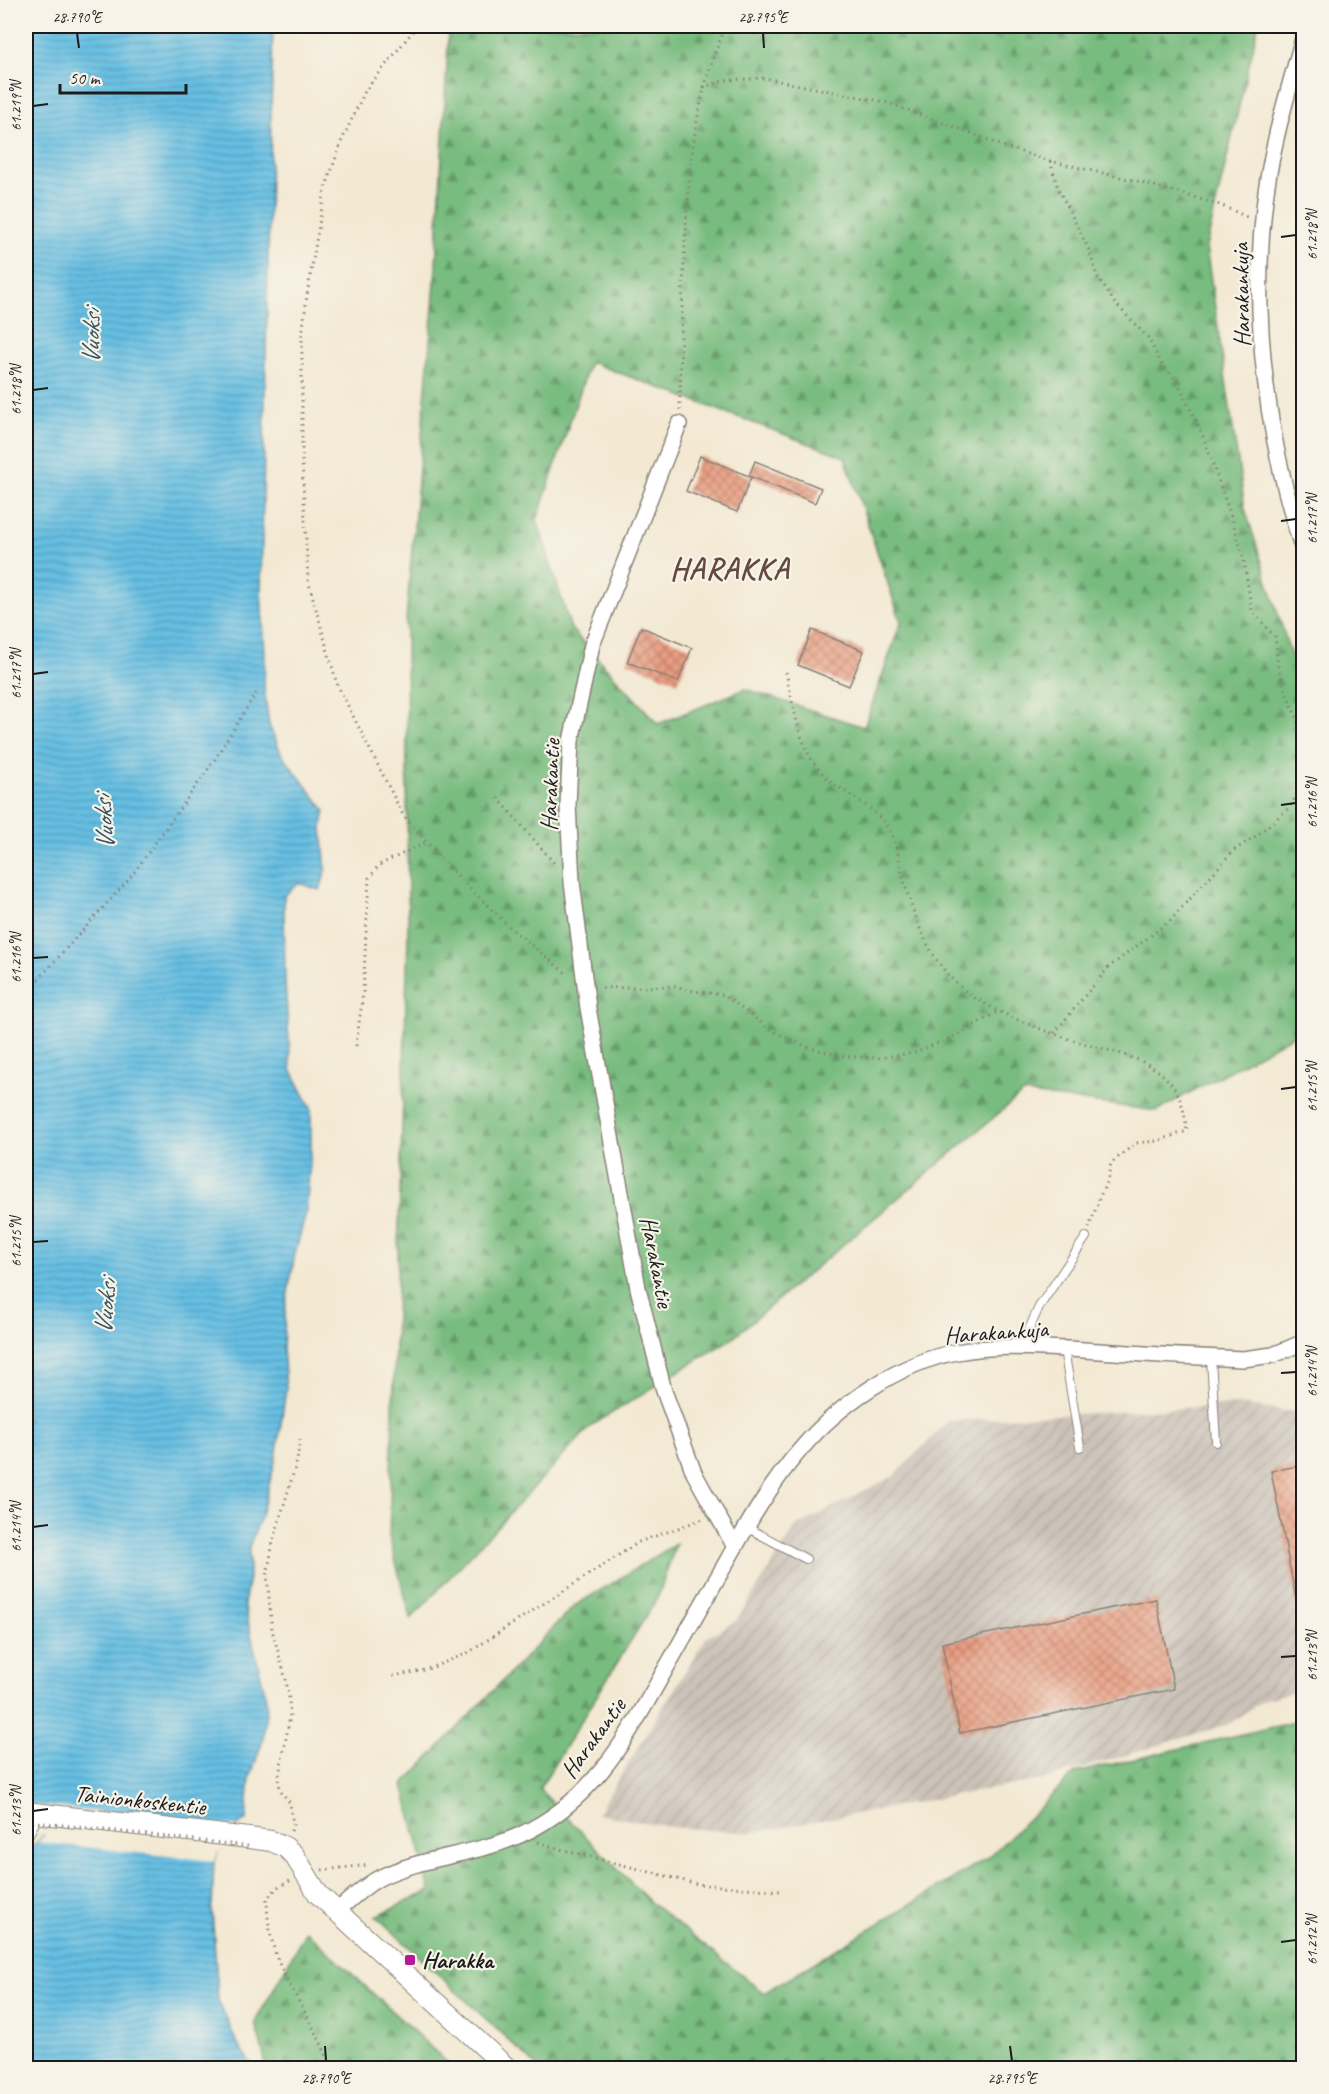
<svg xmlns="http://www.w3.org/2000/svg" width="1329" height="2094" font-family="Caveat,sans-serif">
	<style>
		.industrial { fill: url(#industrial-furrows) }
		.forest { fill: url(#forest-firs); stroke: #4a6c4e; stroke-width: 1.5; fill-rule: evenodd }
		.water { fill: url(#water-rules); stroke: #416e80; stroke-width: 1.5 }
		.pier { fill: #f3e9d3 }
		.building { fill: url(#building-cross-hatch) }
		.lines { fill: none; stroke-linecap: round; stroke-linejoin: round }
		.service-casing { stroke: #888278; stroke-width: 10 }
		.minor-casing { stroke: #888278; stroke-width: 18 }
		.tertiary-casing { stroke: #888278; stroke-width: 22 }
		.path { stroke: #888278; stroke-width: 3; stroke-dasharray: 1.5 4.5; stroke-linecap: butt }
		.service { stroke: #fff; stroke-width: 8 }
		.minor { stroke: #fff; stroke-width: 15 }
		.tertiary { stroke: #fff; stroke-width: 20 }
		.path-bridge { stroke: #888278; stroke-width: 3; stroke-dasharray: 1.5 4.5; stroke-linecap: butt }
		.ticks { fill: none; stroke: #1c1c1c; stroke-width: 2 }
		.poi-dot { fill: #b5179e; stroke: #f7f3e8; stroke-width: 2 }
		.labels { text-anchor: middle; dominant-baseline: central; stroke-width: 4.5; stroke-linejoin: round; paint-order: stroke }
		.street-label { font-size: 24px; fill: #1c1c1c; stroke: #f7f3e8 }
		.poi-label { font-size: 24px; font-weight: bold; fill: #1c1c1c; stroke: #f7f3e8; text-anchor: start }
		.water-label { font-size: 26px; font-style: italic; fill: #365562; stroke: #f7f3e8 }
		.district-label { font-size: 30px; font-weight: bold; letter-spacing: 1.5px; fill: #64493f; stroke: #f7f3e8 }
		.neatline { fill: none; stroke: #1c1c1c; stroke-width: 2 }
		.ticks-label { font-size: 15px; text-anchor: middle; fill: #1c1c1c }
	</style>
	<defs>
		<pattern id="industrial-furrows" width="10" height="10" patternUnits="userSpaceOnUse" patternTransform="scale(1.5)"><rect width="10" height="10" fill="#cbc2b8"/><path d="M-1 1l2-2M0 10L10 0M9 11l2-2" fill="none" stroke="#aea69e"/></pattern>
		<pattern id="forest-firs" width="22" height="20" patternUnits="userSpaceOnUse" patternTransform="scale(1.5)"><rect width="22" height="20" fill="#78bc7f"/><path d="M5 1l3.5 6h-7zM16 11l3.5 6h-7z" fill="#629867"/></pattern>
		<pattern id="water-rules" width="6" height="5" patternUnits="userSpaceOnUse" patternTransform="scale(1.5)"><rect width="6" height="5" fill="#66bfe3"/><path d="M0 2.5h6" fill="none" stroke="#539ab7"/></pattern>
		<pattern id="building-cross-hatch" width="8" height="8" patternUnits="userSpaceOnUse" patternTransform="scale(1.5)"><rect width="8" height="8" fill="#e99d81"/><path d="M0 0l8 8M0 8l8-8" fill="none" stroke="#bc7f69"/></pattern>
	</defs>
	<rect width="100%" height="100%" fill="#f7f3e8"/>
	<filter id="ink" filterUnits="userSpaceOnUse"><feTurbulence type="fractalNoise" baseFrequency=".0167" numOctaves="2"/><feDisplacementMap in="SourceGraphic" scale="12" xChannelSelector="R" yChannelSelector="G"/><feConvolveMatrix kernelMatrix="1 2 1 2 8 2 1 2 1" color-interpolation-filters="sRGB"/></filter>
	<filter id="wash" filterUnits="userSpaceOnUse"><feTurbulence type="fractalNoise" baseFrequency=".008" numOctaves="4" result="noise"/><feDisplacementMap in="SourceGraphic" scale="24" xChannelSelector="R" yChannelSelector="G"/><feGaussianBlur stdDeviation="1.35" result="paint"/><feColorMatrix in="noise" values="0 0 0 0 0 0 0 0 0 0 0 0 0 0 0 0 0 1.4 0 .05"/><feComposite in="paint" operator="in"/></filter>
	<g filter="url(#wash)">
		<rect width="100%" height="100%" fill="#f3e9d3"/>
		<polygon class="industrial" points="1238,1405 1303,1413 1303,1690 1265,1699 1229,1724 1046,1779 750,1833 671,1827 597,1814 706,1638 736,1621 797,1526 895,1475 949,1421"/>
		<g class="forest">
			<path d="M449,26H1258L1206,247L1245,509L1303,693V1030L1157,1111L1023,1093L731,1339L591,1426L411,1619L389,1537L408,938L406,620L435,283ZM590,362L845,457L901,622L864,727L745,689L658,724L571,629L537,520Z"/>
			<polygon points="676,1544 658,1597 539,1789 651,1903 764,1993 989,1857 1075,1773 1303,1720 1303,2068 538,2068 376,1916 430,1891 403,1785 574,1606"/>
			<polygon points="306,1931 453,2068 267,2068 255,2022"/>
		</g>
		<polygon class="water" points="26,26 273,26 261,591 265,652 264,688 269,725 282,755 325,810 322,828 326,871 320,890 299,883 284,896 285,983 291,1069 311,1108 311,1149 306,1213 295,1253 286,1304 283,1347 286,1389 276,1458 261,1516 249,1547 249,1578 244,1604 267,1703 263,1739 250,1778 246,1820 227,1833 214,1861 212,1908 218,2000 238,2045 254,2068 34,2068 26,2056 26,1852 45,1834 26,1832"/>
		<polygon class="pier" points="26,1804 241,1827 229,1835 221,1853 218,1852 214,1861 37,1842 45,1835 26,1832"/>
		<g id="blocks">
			<g class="building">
				<polygon points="700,456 751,477 737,512 686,491"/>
				<polygon points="755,461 821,488 815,503 749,476"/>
				<polygon points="641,627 692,648 678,682 627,662"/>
				<polygon points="812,630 864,651 849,686 798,665"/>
				<polygon points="1304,1465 1304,1604 1297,1604 1271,1471"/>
				<polygon points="1156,1599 1174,1689 960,1733 942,1643"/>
			</g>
		</g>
	</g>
	<g filter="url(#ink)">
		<use href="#blocks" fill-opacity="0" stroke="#888278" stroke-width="1.5"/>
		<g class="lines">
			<defs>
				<g id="service">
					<polyline points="1291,85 1304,77"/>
					<polyline points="1021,1347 1039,1307 1086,1237"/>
					<polyline points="1064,1349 1080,1447"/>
					<polyline points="1211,1358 1216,1442"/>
					<polyline points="746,1527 806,1559"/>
					<polyline points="26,1840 39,1815"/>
				</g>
				<g id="minor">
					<path d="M1304,35C1288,92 1270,149 1264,208C1251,323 1268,444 1304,553"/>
					<path d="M735,1547C754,1513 775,1478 801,1449C838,1405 900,1362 957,1352C998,1344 1042,1348 1084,1350C1137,1354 1190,1357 1243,1359L1273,1355L1304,1342"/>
					<path d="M337,1911C351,1899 365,1885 381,1877C423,1857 476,1855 520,1835C594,1801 627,1737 665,1670C688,1629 712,1588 735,1547L694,1473L664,1391L638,1288L588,1008L572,882L568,805L571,741L592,645L679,424"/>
				</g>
				<polyline id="tertiary" points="26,1812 249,1838 271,1841 285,1847 294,1855 318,1894 507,2068"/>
			</defs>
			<use href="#service" class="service-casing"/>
			<use href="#minor" class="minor-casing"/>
			<use href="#tertiary" class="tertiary-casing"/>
			<g class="path">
				<polyline points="417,26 365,91 342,140 325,189 307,295 302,335 302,460 308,580 337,684 403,815 448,867 513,930 567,974"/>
				<polyline points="703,87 727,80 764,78 885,102 971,133 1005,147 1050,161 1141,182 1186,195 1220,205 1247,217"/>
				<polyline points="1050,161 1058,188 1089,250 1097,276 1114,302 1149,339 1162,365 1177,381 1203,436 1232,519 1243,556 1252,611 1275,637 1278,666 1285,690 1297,718 1304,753"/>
				<path d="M680,410C680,355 682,300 685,245C689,167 694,98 726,26"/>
				<path d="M786,672C794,706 798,751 825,776C847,797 874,804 890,831C897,843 899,861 902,874C912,912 927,956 956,983C985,1011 1044,1031 1082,1043C1115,1053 1157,1058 1176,1091C1183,1103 1185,1117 1187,1131L1157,1141L1136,1143L1111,1163L1107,1182L1100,1196L1089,1228"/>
				<polyline points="498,798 554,863"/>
				<polyline points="602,988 675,986 693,991 724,995 772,1031 810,1048 843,1056 878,1058 913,1053 951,1038 999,1011"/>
				<polyline points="26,993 130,878 212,764 256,693"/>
				<polyline points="1054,1033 1109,967 1170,921 1233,851 1256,836 1288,809 1300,791 1304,777"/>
				<polyline points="356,1046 363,993 369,878 379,865 427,842"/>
				<polyline points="393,1676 425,1670 466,1654 639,1542 703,1519"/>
				<polyline points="291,1831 293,1825 290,1803 282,1793 278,1781 290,1717 289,1699 286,1680 272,1630 267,1575 273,1542 297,1461 300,1439"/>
				<polyline points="538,1842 560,1849 697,1884 780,1891"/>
				<polyline points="322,1870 369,1865"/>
				<path d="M290,1881L278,1887L267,1898C267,1922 272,1950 283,1972C299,2004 319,2033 331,2068"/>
			</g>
			<use href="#service" class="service"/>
			<use href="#minor" class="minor"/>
			<use href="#tertiary" class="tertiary"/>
			<polyline class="path-bridge" points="26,1821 248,1846"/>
		</g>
	</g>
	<path class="ticks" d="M77,33L79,48M763,33L764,48M33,106L48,104M1281,237L1296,235M33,390L48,388M1281,521L1296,519M33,674L48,672M1281,805L1296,803M33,958L48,957M1281,1089L1296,1087M33,1242L48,1241M1281,1373L1296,1372M33,1527L48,1525M1281,1657L1296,1656M33,1811L48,1809M1281,1942L1296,1940M325,2046L326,2061M1010,2046L1012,2061"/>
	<rect class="poi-dot" x="404" y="1954" width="12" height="12" rx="3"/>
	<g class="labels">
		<g class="street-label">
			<text transform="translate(1241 295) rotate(-91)">Harakankuja</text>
			<text transform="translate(550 785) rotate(-88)">Harakantie</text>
			<text transform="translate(657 1262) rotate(79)">Harakantie</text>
			<text transform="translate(996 1332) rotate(-4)">Harakankuja</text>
			<text transform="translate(593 1738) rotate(-54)">Harakantie</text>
			<text transform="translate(140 1800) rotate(6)">Tainionkoskentie</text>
		</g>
		<g class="poi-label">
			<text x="422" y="1960">Harakka</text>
		</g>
		<g class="water-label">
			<text transform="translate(91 337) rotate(-89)">Vuoksi</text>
			<text transform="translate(104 823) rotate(-94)">Vuoksi</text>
			<text transform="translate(105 1307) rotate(-84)">Vuoksi</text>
		</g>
		<g class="district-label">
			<text x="730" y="569">HARAKKA</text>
		</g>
	</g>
	<rect width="1329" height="2094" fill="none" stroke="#f7f3e8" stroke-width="66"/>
	<path d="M60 84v9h126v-9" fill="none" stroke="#1c1c1c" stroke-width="3"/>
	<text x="69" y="84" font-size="18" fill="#1c1c1c" stroke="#f7f3e8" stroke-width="4.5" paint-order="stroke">50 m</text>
	<rect x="33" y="33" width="1263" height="2028" class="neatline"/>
	<g class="ticks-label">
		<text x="77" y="22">28.790°E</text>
		<text x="763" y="22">28.795°E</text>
		<text transform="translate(16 106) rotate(-90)" y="5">61.219°N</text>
		<text transform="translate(1312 235) rotate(-90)" y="5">61.218°N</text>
		<text transform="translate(16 390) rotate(-90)" y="5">61.218°N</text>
		<text transform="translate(1312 519) rotate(-90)" y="5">61.217°N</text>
		<text transform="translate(16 674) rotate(-90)" y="5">61.217°N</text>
		<text transform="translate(1312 803) rotate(-90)" y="5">61.216°N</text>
		<text transform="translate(16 958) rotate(-90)" y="5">61.216°N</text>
		<text transform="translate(1312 1087) rotate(-90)" y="5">61.215°N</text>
		<text transform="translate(16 1242) rotate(-90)" y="5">61.215°N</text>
		<text transform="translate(1312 1372) rotate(-90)" y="5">61.214°N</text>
		<text transform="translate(16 1527) rotate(-90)" y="5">61.214°N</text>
		<text transform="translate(1312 1656) rotate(-90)" y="5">61.213°N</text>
		<text transform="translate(16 1811) rotate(-90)" y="5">61.213°N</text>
		<text transform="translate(1312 1940) rotate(-90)" y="5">61.212°N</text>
		<text x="326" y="2083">28.790°E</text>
		<text x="1012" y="2083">28.795°E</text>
	</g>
</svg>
